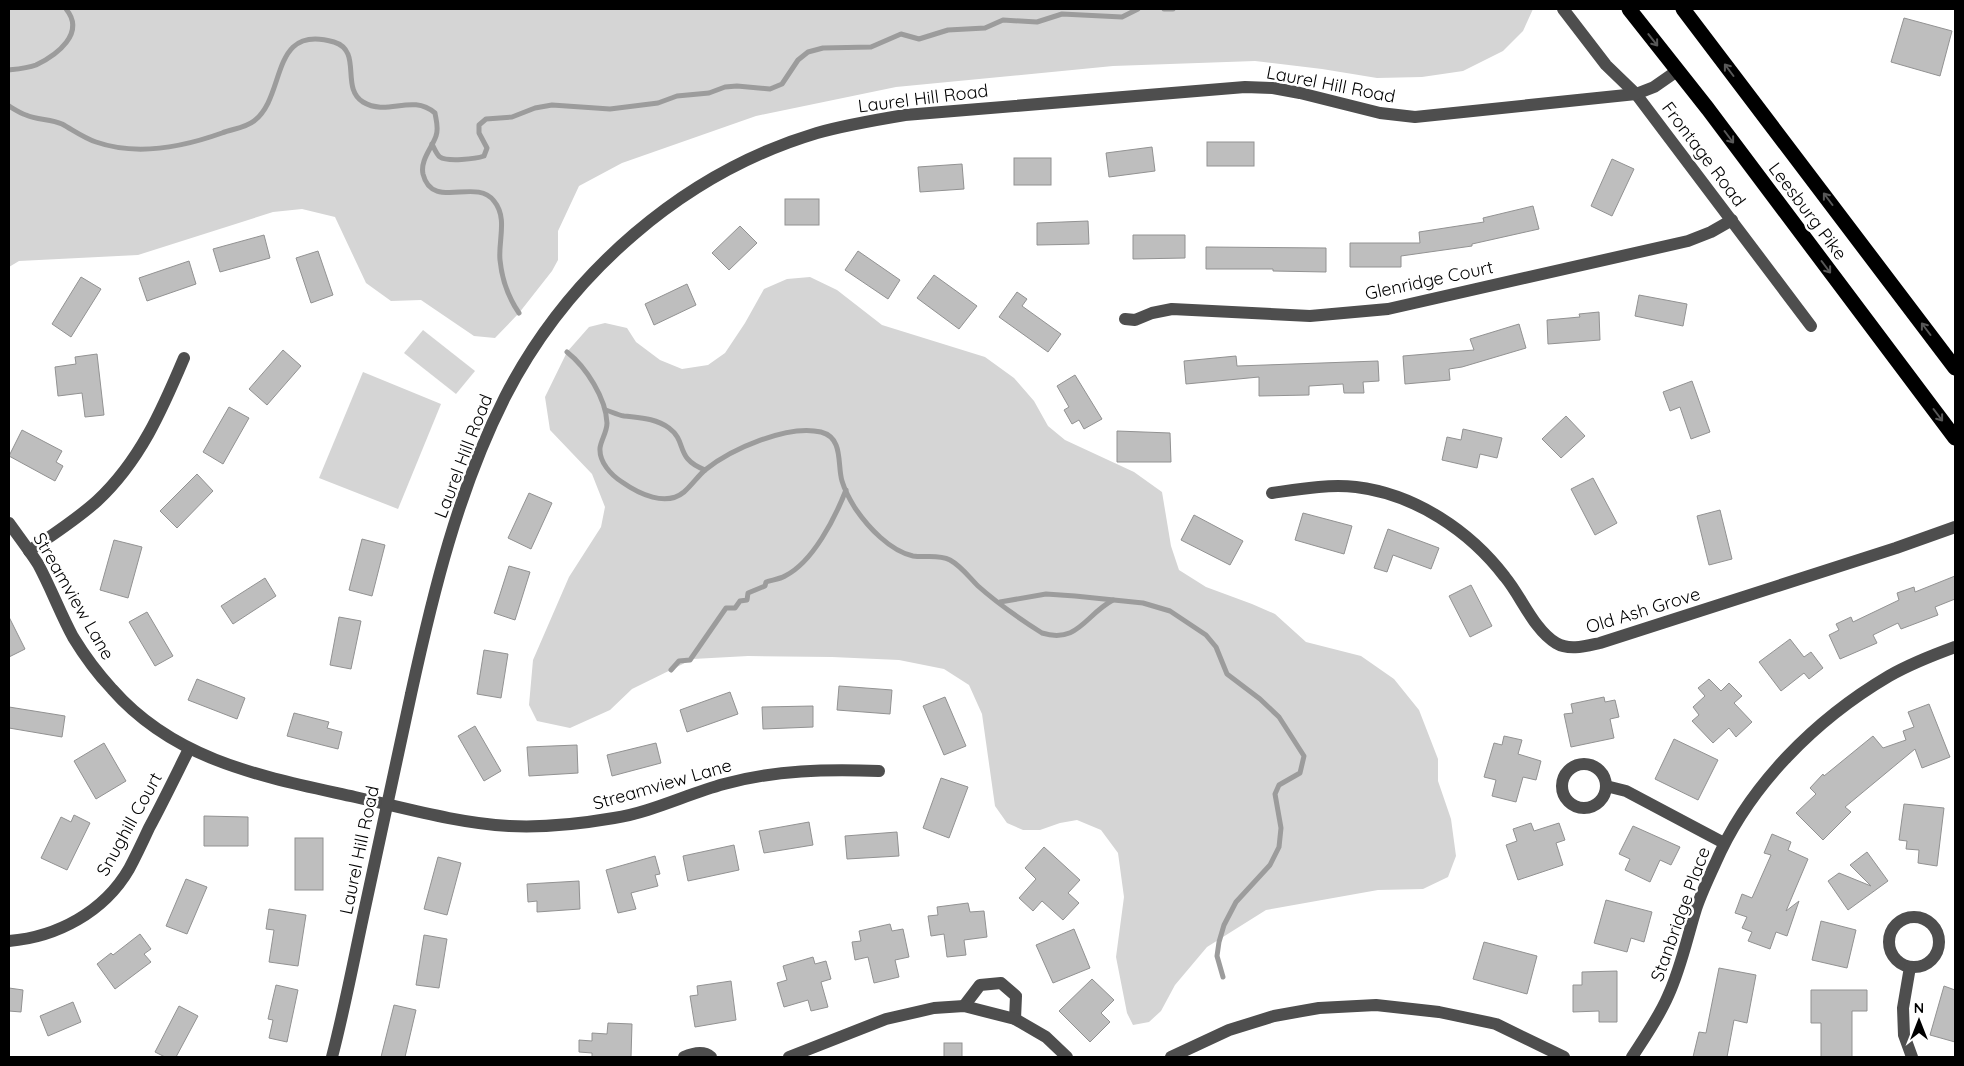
<svg xmlns="http://www.w3.org/2000/svg" width="1964" height="1066" font-family="Quicksand,sans-serif">
	<style>
		.green { fill: #d5d5d5 }
		.lines { fill: none; stroke-linecap: round; stroke-linejoin: round }
		.stream { stroke: #9c9c9c; stroke-width: 5 }
		.building { fill: #bebebe; stroke: #929292 }
		.minor { stroke: #4e4e4e; stroke-width: 12 }
		.highway { stroke: #000; stroke-width: 15 }
		.oneway { stroke: #595959 }
		.labels { text-anchor: middle; dominant-baseline: central; stroke-width: 5; stroke-linejoin: round; paint-order: stroke }
		.street-label { font-size: 18px; fill: #000; stroke: #fff }
	</style>
	<rect width="100%" height="100%" fill="#fff"/>
	<g class="green">
		<polygon points="9,9 1533,9 1523,31 1503,51 1463,71 1422,77 1377,78 1322,69 1255,61 1113,66 896,87 756,116 622,163 579,186 558,231 558,260 552,271 519,313 495,338 474,336 421,300 391,301 366,283 335,217 302,209 273,212 138,255 19,261 9,267"/>
		<polygon points="810,277 837,290 882,325 985,357 1014,378 1034,401 1048,426 1065,440 1134,472 1162,492 1171,546 1179,570 1206,587 1252,604 1275,614 1306,642 1361,656 1394,679 1419,710 1438,759 1438,781 1451,819 1456,856 1448,877 1423,889 1378,890 1266,910 1207,947 1175,985 1161,1011 1149,1022 1133,1025 1127,1013 1116,957 1124,897 1118,853 1101,830 1077,820 1060,823 1040,830 1023,830 1007,823 995,806 982,714 969,685 944,669 899,660 832,657 748,656 693,659 632,689 610,710 570,728 537,721 529,705 533,660 569,577 601,527 605,507 592,474 550,430 545,397 567,352 589,327 605,323 627,328 636,342 660,360 682,369 708,365 725,353 745,323 764,289 787,279"/>
		<polygon points="423,330 475,371 456,394 404,353"/>
		<polygon points="363,372 441,404 398,509 319,478"/>
	</g>
	<g class="lines">
		<g class="stream">
			<polyline points="1164,9 1173,9"/>
			<path d="M9,70C18,69 28,68 36,65C57,55 86,33 66,9"/>
			<path d="M9,106C14,109 20,113 26,115C37,120 51,119 62,124C73,130 84,138 96,142C136,156 183,147 222,133C232,129 245,128 254,121C287,96 269,23 334,42C363,51 340,88 363,102C388,117 411,93 435,113C436,120 439,128 436,136C432,148 420,160 423,174C432,211 476,177 494,201C508,218 498,241 500,260C502,280 508,297 519,313"/>
			<path d="M432,144C434,148 437,155 440,157C447,162 476,159 484,156L487,148L479,133V125L486,119L512,117L535,108L552,105L610,109L658,103L677,96L709,93L725,87L737,86L770,89L782,84L798,60L808,52L823,48L871,47L901,34L919,39L948,30L985,28L1003,20L1037,22L1062,14L1122,17L1138,9"/>
			<path d="M567,352C586,367 606,398 607,423C607,432 601,440 600,448C599,462 611,475 622,482C639,494 666,507 684,492C692,485 698,476 705,470C731,449 788,424 821,432C844,438 837,465 842,481C845,491 850,500 855,508C868,527 890,551 913,556C925,558 938,554 950,560C961,566 969,577 978,586C997,603 1020,619 1042,633C1078,644 1085,615 1113,600"/>
			<path d="M606,410C612,412 618,415 624,416C640,418 655,418 669,428C688,442 674,458 705,470"/>
			<polyline points="1000,602 1046,594 1075,596 1143,603 1170,611 1206,635 1216,647 1227,674 1260,699 1279,717 1304,756 1300,773 1279,785 1275,794 1281,828 1279,847 1270,865 1236,902 1224,925 1219,942 1217,956 1223,977"/>
			<path d="M671,670L679,661L690,660L726,608H735L740,601L747,600L748,593L765,586L766,582C772,580 780,579 785,576C813,562 835,518 846,490"/>
		</g>
	</g>
	<g class="building">
		<polygon points="1904,18 1952,31 1940,76 1891,62"/>
		<rect x="1207" y="142" width="47" height="24"/>
		<polygon points="1152,147 1155,171 1109,177 1106,153"/>
		<rect x="1014" y="158" width="37" height="27"/>
		<polygon points="1612,159 1634,169 1612,216 1591,206"/>
		<polygon points="962,164 964,189 920,192 918,167"/>
		<rect x="785" y="199" width="34" height="26"/>
		<polygon points="1533,206 1539,229 1472,244 1472,246 1401,256 1401,267 1350,267 1350,243 1420,243 1419,232 1484,222 1483,218"/>
		<polygon points="1088,221 1089,244 1037,245 1037,223"/>
		<polygon points="740,226 757,243 729,270 712,253"/>
		<polygon points="264,235 270,258 220,272 213,249"/>
		<polygon points="1133,235 1185,235 1185,258 1133,259"/>
		<polygon points="1206,247 1326,248 1326,272 1273,271 1273,269 1206,269"/>
		<polygon points="318,251 333,295 311,303 296,258"/>
		<polygon points="858,251 900,280 888,299 845,270"/>
		<polygon points="189,261 196,284 147,301 139,278"/>
		<polygon points="934,275 977,306 959,329 917,298"/>
		<polygon points="81,277 101,289 71,337 52,324"/>
		<polygon points="687,284 696,305 654,325 645,304"/>
		<polygon points="1017,292 1027,299 1022,306 1061,334 1048,352 999,317"/>
		<polygon points="1639,295 1687,304 1683,326 1635,316"/>
		<polygon points="1599,312 1600,340 1548,344 1547,320 1580,317 1579,314"/>
		<polygon points="1519,324 1526,348 1462,367 1449,369 1450,380 1405,384 1403,356 1474,350 1470,339"/>
		<polygon points="283,350 301,366 267,405 249,389"/>
		<polygon points="97,354 104,415 85,417 82,393 58,396 55,367 76,364 75,357"/>
		<polygon points="1236,356 1237,366 1378,361 1379,381 1363,382 1364,393 1344,393 1343,384 1309,386 1309,395 1259,396 1259,377 1186,384 1184,361"/>
		<polygon points="1075,375 1102,419 1084,429 1079,420 1072,424 1064,410 1069,407 1057,386"/>
		<polygon points="1692,381 1710,432 1691,439 1680,407 1670,411 1663,392"/>
		<polygon points="229,407 249,418 223,464 203,452"/>
		<polygon points="1566,416 1585,436 1561,458 1542,439"/>
		<polygon points="1463,429 1502,438 1497,458 1480,454 1477,468 1442,460 1447,437 1461,440"/>
		<polygon points="22,430 62,451 56,462 63,466 55,481 9,456"/>
		<polygon points="1117,431 1170,433 1171,462 1117,462"/>
		<polygon points="197,474 213,491 177,528 160,511"/>
		<polygon points="1593,478 1617,523 1595,535 1571,489"/>
		<polygon points="529,493 552,503 531,549 508,538"/>
		<polygon points="1720,510 1732,559 1709,565 1697,516"/>
		<polygon points="1303,513 1352,526 1344,554 1295,540"/>
		<polygon points="1194,515 1243,541 1230,565 1181,540"/>
		<polygon points="1388,529 1439,548 1431,569 1393,555 1387,572 1374,568"/>
		<polygon points="362,539 385,545 372,596 349,590"/>
		<polygon points="114,540 142,547 128,598 100,590"/>
		<polygon points="509,566 530,572 515,620 494,613"/>
		<polygon points="1955,576 1955,599 1935,607 1938,615 1901,629 1898,623 1873,635 1877,643 1840,659 1829,635 1839,630 1836,624 1851,617 1853,622 1899,600 1897,593 1914,587 1915,592"/>
		<polygon points="265,578 276,596 233,624 221,606"/>
		<polygon points="1471,585 1492,626 1470,637 1449,596"/>
		<polygon points="147,612 173,656 155,666 129,622"/>
		<polygon points="9,617 25,649 9,657"/>
		<polygon points="339,617 361,621 351,669 330,665"/>
		<polygon points="1790,639 1804,657 1811,652 1823,668 1809,679 1804,673 1781,691 1759,662"/>
		<polygon points="484,650 508,654 501,698 477,694"/>
		<polygon points="197,679 245,698 237,719 188,700"/>
		<polygon points="1709,679 1721,691 1729,683 1742,696 1734,703 1752,722 1736,737 1729,728 1713,743 1692,721 1699,715 1693,707 1705,696 1698,688"/>
		<polygon points="839,686 892,690 890,714 837,710"/>
		<polygon points="730,692 738,714 687,732 680,710"/>
		<polygon points="945,697 966,746 944,755 923,706"/>
		<polygon points="1604,697 1605,702 1615,700 1619,717 1610,719 1614,738 1571,747 1564,714 1573,713 1571,704"/>
		<polygon points="1929,704 1950,757 1922,768 1915,749 1845,807 1851,812 1823,840 1796,813 1816,794 1810,788 1823,774 1824,776 1873,736 1883,748 1906,740 1903,731 1914,727 1908,712"/>
		<polygon points="813,706 813,727 763,729 762,707"/>
		<polygon points="9,707 65,716 62,737 9,728"/>
		<polygon points="294,713 329,722 327,728 342,732 338,749 287,736"/>
		<polygon points="475,726 501,771 484,781 458,736"/>
		<polygon points="1504,736 1522,740 1518,754 1541,761 1536,780 1523,777 1516,802 1492,796 1496,780 1484,777 1494,743 1502,745"/>
		<polygon points="1674,739 1718,760 1698,800 1655,779"/>
		<polygon points="104,743 126,781 96,799 74,761"/>
		<polygon points="656,743 661,763 612,776 607,755"/>
		<polygon points="577,745 578,773 529,776 527,747"/>
		<polygon points="941,778 968,787 949,838 923,828"/>
		<polygon points="1904,804 1944,808 1937,866 1918,863 1919,850 1906,849 1907,841 1899,840"/>
		<polygon points="74,815 90,823 67,870 41,858 61,817 71,822"/>
		<polygon points="204,816 248,817 248,846 204,846"/>
		<polygon points="809,822 813,845 764,853 759,831"/>
		<polygon points="1531,823 1534,831 1559,823 1565,840 1556,843 1563,865 1518,880 1506,845 1517,841 1513,829"/>
		<polygon points="1633,826 1680,847 1671,865 1660,860 1650,882 1625,870 1630,859 1619,854"/>
		<polygon points="897,832 899,856 847,859 845,836"/>
		<polygon points="1772,834 1791,842 1788,850 1808,859 1786,911 1799,901 1787,936 1776,932 1770,949 1748,941 1752,932 1742,928 1747,917 1735,913 1742,894 1752,898 1771,855 1764,853"/>
		<rect x="295" y="838" width="28" height="52"/>
		<polygon points="734,845 739,870 688,881 683,856"/>
		<polygon points="1044,847 1080,880 1068,893 1079,903 1063,920 1042,901 1033,911 1019,898 1036,879 1025,868"/>
		<polygon points="1867,852 1888,881 1848,910 1828,881 1839,873 1871,886 1850,865"/>
		<polygon points="655,856 660,874 655,875 658,886 631,893 636,909 618,913 606,870"/>
		<polygon points="438,857 461,863 447,915 424,909"/>
		<polygon points="186,879 207,887 187,934 166,926"/>
		<polygon points="579,881 580,909 537,912 537,901 528,902 527,884"/>
		<polygon points="1606,900 1652,912 1644,942 1631,938 1627,952 1594,943"/>
		<polygon points="968,903 970,912 984,911 987,937 964,940 966,955 947,957 944,934 931,936 928,916 938,915 937,907"/>
		<polygon points="269,909 306,915 298,966 269,962 274,930 266,929"/>
		<polygon points="1821,921 1856,930 1847,968 1812,960"/>
		<polygon points="890,924 892,931 903,929 909,957 895,960 899,977 874,983 868,957 855,960 852,942 861,941 859,931"/>
		<polygon points="1074,929 1090,968 1053,983 1036,945"/>
		<polygon points="140,934 151,949 144,954 151,962 115,989 97,964 111,953 113,955"/>
		<polygon points="424,935 447,939 439,988 416,985"/>
		<polygon points="1484,942 1537,956 1527,994 1473,979"/>
		<polygon points="813,957 815,964 826,961 831,979 821,982 828,1007 811,1011 808,1000 784,1007 777,983 787,980 783,966"/>
		<polygon points="1719,968 1756,975 1747,1023 1734,1020 1727,1057 1693,1057 1699,1032 1706,1033"/>
		<polygon points="1617,971 1617,1022 1599,1022 1599,1011 1573,1012 1573,985 1582,985 1582,972"/>
		<polygon points="1092,979 1114,1000 1101,1013 1110,1022 1090,1042 1059,1011"/>
		<polygon points="731,981 736,1020 695,1027 690,996 698,995 697,986"/>
		<polygon points="276,985 298,990 287,1042 269,1038 273,1020 268,1019"/>
		<polygon points="1944,986 1955,990 1955,1042 1930,1035"/>
		<polygon points="9,988 23,990 21,1012 9,1011"/>
		<polygon points="1811,990 1867,990 1867,1011 1852,1011 1852,1057 1821,1057 1821,1023 1811,1023"/>
		<polygon points="73,1002 81,1022 48,1036 40,1016"/>
		<polygon points="394,1005 416,1010 405,1057 381,1057"/>
		<polygon points="179,1006 198,1016 176,1057 165,1057 155,1052"/>
		<polygon points="608,1023 632,1024 631,1057 592,1057 592,1053 579,1052 579,1040 592,1041 592,1033 607,1034"/>
		<rect x="944" y="1043" width="18" height="14"/>
	</g>
	<g class="lines">
		<g class="minor">
			<polyline points="1563,9 1606,65 1636,94 1811,326"/>
			<polyline points="1125,319 1135,320 1152,313 1172,309 1310,316 1388,309 1688,241 1711,232 1732,220"/>
			<path d="M1272,493C1300,489 1328,484 1356,487C1415,494 1470,531 1505,577C1521,596 1534,630 1556,643C1569,651 1586,646 1600,643L1896,548L1955,527"/>
			<path d="M9,523C19,537 29,550 38,564C51,588 60,613 73,637C84,655 97,673 112,689C176,762 265,777 355,797C405,808 457,823 509,826C544,828 579,824 614,818C652,812 687,794 724,784C775,770 827,769 879,771"/>
			<path d="M29,551C52,535 76,520 97,501C140,461 162,410 184,358"/>
			<circle cx="1584" cy="786" r="22"/>
			<polyline points="1606,786 1626,791 1724,843"/>
			<circle cx="1914" cy="942" r="25"/>
			<path d="M9,941C57,937 104,912 129,869C136,856 143,841 149,828C163,802 176,775 189,749"/>
			<polyline points="1910,967 1903,1008 1904,1035 1912,1057"/>
			<polyline points="964,1006 980,985 1001,983 1016,996 1015,1019"/>
			<path d="M332,1057C344,1011 353,964 363,917C379,842 395,768 411,694C433,593 458,490 505,397C568,274 683,173 817,133C845,125 875,120 905,115L1245,87L1273,88L1300,93L1380,113L1415,117L1636,94L1654,87L1677,71"/>
			<path d="M684,1057C693,1053 703,1050 711,1057"/>
			<polyline points="789,1057 886,1019 934,1008 964,1006 1015,1019 1046,1037 1067,1057"/>
			<polyline points="1171,1057 1229,1030 1274,1016 1319,1008 1376,1005 1439,1012 1496,1024 1564,1057"/>
			<path d="M1632,1057C1645,1037 1659,1017 1668,996C1681,968 1687,938 1696,909C1701,894 1708,879 1715,864C1749,785 1816,719 1889,676C1910,664 1933,655 1955,647"/>
		</g>
		<g class="highway">
			<polyline points="1629,9 1708,109 1955,438"/>
			<polyline points="1683,9 1955,368"/>
		</g>
	</g>
	<defs><path id="oneway-shaft" d="M-6 0H5M1.5-3L5.5 0L1.5 3" fill="none" stroke-width="1.6" stroke-linecap="round" stroke-linejoin="round" transform="scale(1.25)"/></defs>
	<g class="oneway">
		<use href="#oneway-shaft" transform="translate(1653 40) rotate(52)"/>
		<use href="#oneway-shaft" transform="translate(1729 70) rotate(-127)"/>
		<use href="#oneway-shaft" transform="translate(1729 137) rotate(53)"/>
		<use href="#oneway-shaft" transform="translate(1828 199) rotate(-127)"/>
		<use href="#oneway-shaft" transform="translate(1826 267) rotate(53)"/>
		<use href="#oneway-shaft" transform="translate(1926 329) rotate(-127)"/>
		<use href="#oneway-shaft" transform="translate(1938 415) rotate(53)"/>
	</g>
	<g class="labels">
		<g class="street-label">
			<text transform="translate(1331 84) rotate(11)">Laurel Hill Road</text>
			<text transform="translate(923 98) rotate(-7)">Laurel Hill Road</text>
			<text transform="translate(1704 154) rotate(53)">Frontage Road</text>
			<text transform="translate(1808 211) rotate(53)">Leesburg Pike</text>
			<text transform="translate(1429 280) rotate(-12)">Glenridge Court</text>
			<text transform="translate(463 456) rotate(-69)">Laurel Hill Road</text>
			<text transform="translate(74 596) rotate(60)">Streamview Lane</text>
			<text transform="translate(1643 610) rotate(-17)">Old Ash Grove</text>
			<text transform="translate(662 784) rotate(-16)">Streamview Lane</text>
			<text transform="translate(129 824) rotate(-61)">Snughill Court</text>
			<text transform="translate(359 850) rotate(-78)">Laurel Hill Road</text>
			<text transform="translate(1680 914) rotate(-70)">Stanbridge Place</text>
		</g>
	</g>
	<rect width="1964" height="1066" fill="none" stroke="#000000" stroke-width="20"/>
	<g transform="translate(1919 1021)" stroke="#ffffff" stroke-width="4" paint-order="stroke">
	<path d="M0-4L9 19L0 12L-9 19Z" fill="#000000"/>
	<text y="-8" font-size="14" font-weight="bold" text-anchor="middle" fill="#000000">N</text>
	</g>
</svg>
